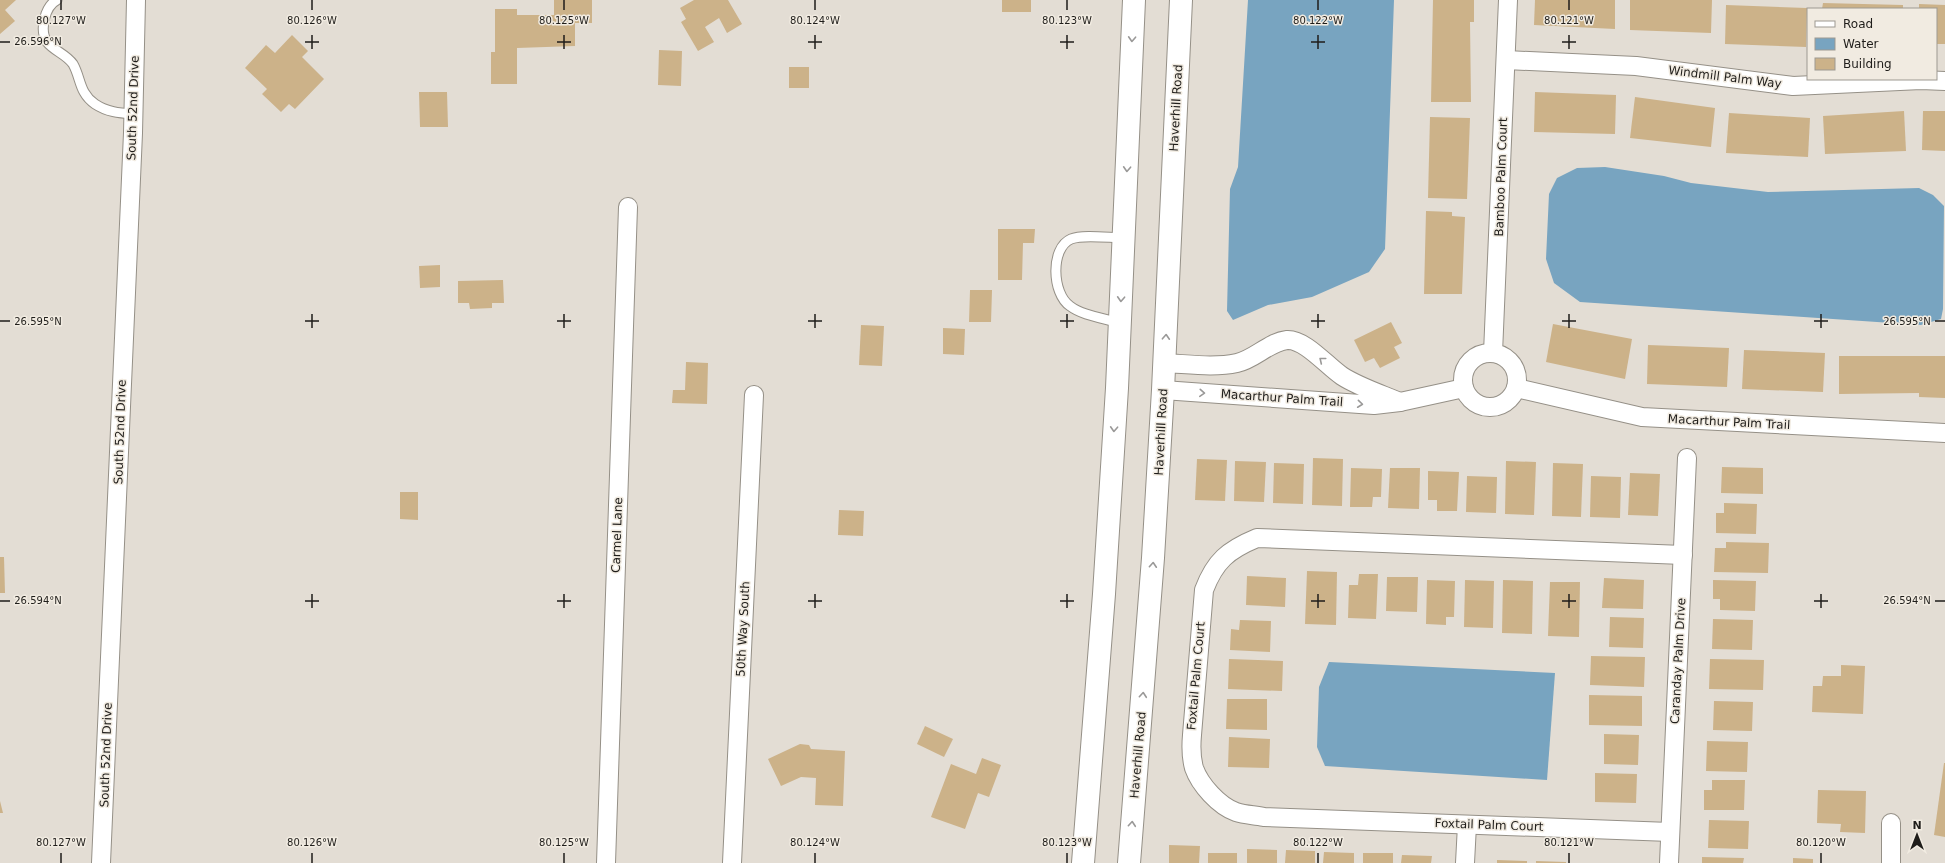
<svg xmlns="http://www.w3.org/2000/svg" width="1945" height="863" font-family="'DejaVu Sans',sans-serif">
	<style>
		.water { fill: #78a4c0 }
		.building { fill: #ccb289 }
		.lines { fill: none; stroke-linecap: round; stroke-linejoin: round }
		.lane-casing { stroke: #959087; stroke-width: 11 }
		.street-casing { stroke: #959087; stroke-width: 20 }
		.secondary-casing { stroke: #959087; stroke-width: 24 }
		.lane { stroke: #fff; stroke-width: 9 }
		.street { stroke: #fff; stroke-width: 18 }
		.secondary { stroke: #fff; stroke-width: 22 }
		.oneway { stroke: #9a9998 }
		.ticks { fill: none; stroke: #1f1d1a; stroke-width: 1.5 }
		.labels { text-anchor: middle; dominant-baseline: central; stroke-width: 3; stroke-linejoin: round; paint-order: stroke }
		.street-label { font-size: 12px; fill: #1f1d1a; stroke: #f1ebe1 }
		.ticks-label { font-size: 10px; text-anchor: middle; fill: #1f1d1a; stroke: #f1ebe1; stroke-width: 3; stroke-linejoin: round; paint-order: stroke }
	</style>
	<rect width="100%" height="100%" fill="#e3ddd4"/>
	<g class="water">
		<polygon points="1248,0 1394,0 1385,249 1369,272 1312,297 1268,305 1233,320 1227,311 1230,189 1238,167"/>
		<polygon points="1605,167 1664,176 1691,183 1768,192 1919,188 1933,195 1944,206 1943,309 1941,319 1921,325 1580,302 1554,283 1546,259 1549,194 1557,178 1577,168"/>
		<polygon points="1329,662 1555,673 1547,780 1325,766 1317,747 1319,687"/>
	</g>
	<g class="building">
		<polygon points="0,0 16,0 5,10 15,21 0,34"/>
		<polygon points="554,0 592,0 592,23 575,23 575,46 517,48 517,84 491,84 491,52 495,52 495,9 517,9 517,15 554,15"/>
		<polygon points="694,0 728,0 742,24 727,33 719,18 705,27 714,42 698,51 681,22 686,19 680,8"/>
		<rect x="1002" y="0" width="29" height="12"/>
		<polygon points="1433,0 1474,0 1474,22 1470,22 1471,102 1431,102"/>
		<polygon points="1535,0 1615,0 1615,29 1534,25"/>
		<polygon points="1630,0 1712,0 1711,33 1630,30"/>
		<polygon points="1823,3 1903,5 1903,9 1822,9"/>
		<polygon points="1919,4 1945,5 1945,44 1936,44 1936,9 1919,9"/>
		<polygon points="1726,5 1807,8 1806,47 1725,44"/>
		<polygon points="292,35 308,51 302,57 324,79 295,109 289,104 281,112 262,94 267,89 245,68 266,45 275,53"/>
		<polygon points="659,50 682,51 681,86 658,85"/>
		<rect x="789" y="67" width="20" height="21"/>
		<polygon points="419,92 447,92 448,127 420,127"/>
		<polygon points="1535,92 1616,95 1615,134 1534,132"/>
		<polygon points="1635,97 1715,108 1711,147 1630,138"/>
		<polygon points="1904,111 1906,151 1825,154 1823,116"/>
		<polygon points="1923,111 1945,111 1945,151 1922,150"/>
		<polygon points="1729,113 1810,118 1808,157 1726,153"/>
		<polygon points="1430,117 1470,118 1467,199 1428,198"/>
		<polygon points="1426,211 1452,212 1452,216 1465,217 1462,294 1424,294"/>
		<polygon points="998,229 1035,229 1034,243 1023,243 1022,280 998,280"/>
		<polygon points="440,265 440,287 420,288 419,266"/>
		<polygon points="503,280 504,303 492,303 492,308 470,309 469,303 458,303 458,281"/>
		<polygon points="970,290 992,290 991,322 969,322"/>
		<polygon points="1391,322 1402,343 1394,347 1400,358 1380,368 1374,358 1365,362 1354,340"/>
		<polygon points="1553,324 1632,339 1625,379 1546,362"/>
		<polygon points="861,325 884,326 882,366 859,365"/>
		<polygon points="943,328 965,329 964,355 943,354"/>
		<polygon points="1648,345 1729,348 1727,387 1647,384"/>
		<polygon points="1744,350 1825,353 1823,392 1742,389"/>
		<polygon points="1839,356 1945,356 1945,398 1919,397 1919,393 1839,394"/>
		<polygon points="686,362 708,363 707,404 672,403 673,390 685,390"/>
		<polygon points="1313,458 1343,459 1342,506 1312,505"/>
		<polygon points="1197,459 1227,460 1225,501 1195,500"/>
		<polygon points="1235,461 1266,462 1264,502 1234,501"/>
		<polygon points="1506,461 1536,462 1534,515 1505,514"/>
		<polygon points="1274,463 1304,464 1303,504 1273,503"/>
		<polygon points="1553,463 1583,464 1581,517 1552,516"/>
		<polygon points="1722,467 1763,468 1763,494 1721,493"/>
		<polygon points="1351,468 1382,469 1381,497 1373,497 1372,507 1350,507"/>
		<polygon points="1390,468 1420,468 1419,509 1388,508"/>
		<polygon points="1428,471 1459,472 1457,511 1437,511 1437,500 1428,500"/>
		<polygon points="1630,473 1660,474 1658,516 1628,515"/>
		<polygon points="1467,476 1497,477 1496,513 1466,512"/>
		<polygon points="1591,476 1621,477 1620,518 1590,517"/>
		<polygon points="400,492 418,492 418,520 400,519"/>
		<polygon points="1724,503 1757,504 1756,534 1716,533 1716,513 1724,513"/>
		<polygon points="839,510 864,511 863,536 838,535"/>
		<polygon points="1726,542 1769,543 1768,573 1714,572 1715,548 1726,548"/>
		<polygon points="0,557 4,557 5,593 0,593"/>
		<polygon points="1307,571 1337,572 1336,625 1305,624"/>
		<polygon points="1359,574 1378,574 1376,619 1348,618 1349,585 1358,585"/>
		<polygon points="1247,576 1286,578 1285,607 1246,605"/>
		<polygon points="1387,577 1418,577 1417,612 1386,611"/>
		<polygon points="1604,578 1644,580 1643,609 1602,608"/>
		<polygon points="1427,580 1455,581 1454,617 1446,617 1446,625 1426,624"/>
		<polygon points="1465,580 1494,581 1493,628 1464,627"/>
		<polygon points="1503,580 1533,581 1532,634 1502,633"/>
		<polygon points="1713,580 1756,581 1755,611 1720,610 1720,599 1713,599"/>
		<polygon points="1550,582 1580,582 1579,637 1548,636"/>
		<polygon points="1610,617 1644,618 1643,648 1609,647"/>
		<polygon points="1713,619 1753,620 1752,650 1712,649"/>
		<polygon points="1240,620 1271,621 1270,652 1230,650 1231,629 1239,630"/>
		<polygon points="1591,656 1645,657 1644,687 1590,685"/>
		<polygon points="1229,659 1283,661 1282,691 1228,689"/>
		<polygon points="1710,659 1764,660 1763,690 1709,689"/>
		<polygon points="1841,665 1865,666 1863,714 1812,712 1813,686 1822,686 1823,676 1841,676"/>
		<polygon points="1589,695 1642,696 1642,726 1589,725"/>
		<polygon points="1227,699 1267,699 1267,730 1226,729"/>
		<polygon points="1714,701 1753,702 1752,731 1713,730"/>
		<polygon points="925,726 953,739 944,757 917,744"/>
		<polygon points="1604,734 1639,735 1638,765 1604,764"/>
		<polygon points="1229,737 1270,739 1269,768 1228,767"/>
		<polygon points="1707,741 1748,742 1747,772 1706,771"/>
		<polygon points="800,744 809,745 811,749 845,751 843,806 815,805 816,778 801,777 781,786 768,759"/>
		<polygon points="982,758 1001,765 989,797 978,793 965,829 931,817 951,764 976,774"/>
		<polygon points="1944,763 1945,763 1945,837 1934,835"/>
		<polygon points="1595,773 1637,774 1636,803 1595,802"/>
		<polygon points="1712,780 1745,780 1744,810 1704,810 1704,790 1712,790"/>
		<polygon points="1818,790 1866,791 1865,833 1840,832 1841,824 1817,823"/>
		<polygon points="0,801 3,813 0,813"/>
		<polygon points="1709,820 1749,821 1748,849 1708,848"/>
		<polygon points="1169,845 1200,846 1199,863 1169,863"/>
		<polygon points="1247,849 1277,850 1277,863 1247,863"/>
		<polygon points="1286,850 1315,851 1315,863 1285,863"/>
		<polygon points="1324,852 1354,853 1354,863 1323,863"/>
		<rect x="1208" y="853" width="29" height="10"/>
		<rect x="1363" y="853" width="30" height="10"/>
		<polygon points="1402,855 1432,856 1431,863 1401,863"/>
		<polygon points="1702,857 1744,858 1743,863 1702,863"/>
		<polygon points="1793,858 1813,859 1813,863 1793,863"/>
		<polygon points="1497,860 1527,861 1527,863 1497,863"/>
		<polygon points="1536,861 1566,862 1566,863 1536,863"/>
	</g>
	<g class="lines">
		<defs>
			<g id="lane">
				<path d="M57,0C45,6 39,30 47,42C54,51 66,54 73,64C81,78 79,93 95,104C107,112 119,113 133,114"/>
				<path d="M1120,323C1104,318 1083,316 1070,306C1052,294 1050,248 1071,239C1083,234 1110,238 1123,238"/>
			</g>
			<g id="street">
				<polyline points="1506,60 1636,66 1793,86 1921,80 1945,81"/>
				<polyline points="1493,353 1508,0"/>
				<circle cx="1490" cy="380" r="27"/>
				<polyline points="1516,388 1642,417 1945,433"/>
				<path d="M1163,390L1374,405L1400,402C1381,394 1359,387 1342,376C1327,366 1305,339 1287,340C1269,342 1255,359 1237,363C1214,368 1188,364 1164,363"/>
				<polyline points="1400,402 1464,388"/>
				<path d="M1670,832L1264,817C1255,815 1245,815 1236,812C1219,806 1200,785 1194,768C1191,757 1191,746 1192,735L1204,590C1215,561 1228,550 1257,538L1683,555"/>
				<polyline points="101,863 133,133 136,0"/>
				<polyline points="606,863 628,207"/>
				<polyline points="732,863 754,395"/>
				<polyline points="1465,863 1467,825"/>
				<polyline points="1669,863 1687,458"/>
				<polyline points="1891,863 1891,823"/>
			</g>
			<g id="secondary">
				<polyline points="1083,863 1104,594 1117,388 1134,0"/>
				<polyline points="1129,863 1153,558 1163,390 1181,0"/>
			</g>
		</defs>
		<use href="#lane" class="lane-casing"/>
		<use href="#street" class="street-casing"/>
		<use href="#secondary" class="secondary-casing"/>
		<use href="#lane" class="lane"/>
		<use href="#street" class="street"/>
		<use href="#secondary" class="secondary"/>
	</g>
	<defs><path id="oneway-chevron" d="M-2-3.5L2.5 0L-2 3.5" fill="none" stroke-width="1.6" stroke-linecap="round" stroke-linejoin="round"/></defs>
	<g class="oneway">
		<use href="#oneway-chevron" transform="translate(1132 39) rotate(93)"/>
		<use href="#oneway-chevron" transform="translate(1127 169) rotate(93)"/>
		<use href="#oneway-chevron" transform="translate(1121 299) rotate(93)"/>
		<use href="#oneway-chevron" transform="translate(1166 337) rotate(-87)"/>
		<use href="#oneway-chevron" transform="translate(1322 360) rotate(-141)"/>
		<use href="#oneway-chevron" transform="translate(1202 393) rotate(4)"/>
		<use href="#oneway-chevron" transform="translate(1360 404) rotate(6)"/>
		<use href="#oneway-chevron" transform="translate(1114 429) rotate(93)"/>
		<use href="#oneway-chevron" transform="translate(1153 565) rotate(-86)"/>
		<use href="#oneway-chevron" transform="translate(1143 695) rotate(-85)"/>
		<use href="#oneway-chevron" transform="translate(1132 824) rotate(-85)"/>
	</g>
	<path class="ticks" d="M61,0V10M312,0V10M564,0V10M815,0V10M1067,0V10M1318,0V10M1569,0V10M312,35V49M564,35V49M815,35V49M1067,35V49M1318,35V49M1569,35V49M0,42H10M305,42H319M557,42H571M808,42H822M1060,42H1074M1311,42H1325M1562,42H1576M312,314V328M564,314V328M815,314V328M1067,314V328M1318,314V328M1569,314V328M1821,314V328M0,321H10M305,321H319M557,321H571M808,321H822M1060,321H1074M1311,321H1325M1562,321H1576M1814,321H1828M1935,321H1945M312,594V608M564,594V608M815,594V608M1067,594V608M1318,594V608M1569,594V608M1821,594V608M0,601H10M305,601H319M557,601H571M808,601H822M1060,601H1074M1311,601H1325M1562,601H1576M1814,601H1828M1935,601H1945M61,853V863M312,853V863M564,853V863M815,853V863M1067,853V863M1318,853V863M1569,853V863M1821,853V863"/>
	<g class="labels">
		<g class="street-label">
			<text transform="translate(1725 77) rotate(7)">Windmill Palm Way</text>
			<text transform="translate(133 108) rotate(-88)">South 52nd Drive</text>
			<text transform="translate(1176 108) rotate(-87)">Haverhill Road</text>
			<text transform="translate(1501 177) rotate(-88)">Bamboo Palm Court</text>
			<text transform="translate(1282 398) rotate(4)">Macarthur Palm Trail</text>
			<text transform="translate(1729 422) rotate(3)">Macarthur Palm Trail</text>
			<text transform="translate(120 432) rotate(-88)">South 52nd Drive</text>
			<text transform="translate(1161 432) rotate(-87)">Haverhill Road</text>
			<text transform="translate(617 535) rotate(-88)">Carmel Lane</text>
			<text transform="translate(743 629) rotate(-87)">50th Way South</text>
			<text transform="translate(1678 661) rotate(-87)">Caranday Palm Drive</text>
			<text transform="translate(1196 676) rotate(-85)">Foxtail Palm Court</text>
			<text transform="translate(106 755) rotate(-88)">South 52nd Drive</text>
			<text transform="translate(1138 755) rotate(-85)">Haverhill Road</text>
			<text transform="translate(1489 825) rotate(2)">Foxtail Palm Court</text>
		</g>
	</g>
	<g class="ticks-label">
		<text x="61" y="24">80.127°W</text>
		<text x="312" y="24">80.126°W</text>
		<text x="564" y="24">80.125°W</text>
		<text x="815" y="24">80.124°W</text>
		<text x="1067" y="24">80.123°W</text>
		<text x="1318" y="24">80.122°W</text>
		<text x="1569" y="24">80.121°W</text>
		<text x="38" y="45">26.596°N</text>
		<text x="38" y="325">26.595°N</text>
		<text x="1907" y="325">26.595°N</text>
		<text x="38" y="604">26.594°N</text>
		<text x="1907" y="604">26.594°N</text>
		<text x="61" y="846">80.127°W</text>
		<text x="312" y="846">80.126°W</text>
		<text x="564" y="846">80.125°W</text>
		<text x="815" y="846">80.124°W</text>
		<text x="1067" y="846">80.123°W</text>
		<text x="1318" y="846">80.122°W</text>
		<text x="1569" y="846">80.121°W</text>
		<text x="1821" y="846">80.120°W</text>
	</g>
	<rect x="1807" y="8" width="130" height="72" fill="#f1ebe1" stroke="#9d9991"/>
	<rect x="1815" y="21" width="20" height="6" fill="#ffffff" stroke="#9d9991"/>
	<text x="1843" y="28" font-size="12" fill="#1f1d1a">Road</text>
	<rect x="1815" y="38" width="20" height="12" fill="#78a4c0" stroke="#9d9991"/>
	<text x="1843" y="48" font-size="12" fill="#1f1d1a">Water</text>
	<rect x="1815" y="58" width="20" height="12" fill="#ccb289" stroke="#9d9991"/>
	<text x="1843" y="68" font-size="12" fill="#1f1d1a">Building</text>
	<g transform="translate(1917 835)" stroke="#f1ebe1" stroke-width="3" paint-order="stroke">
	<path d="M0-3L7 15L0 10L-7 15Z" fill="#1f1d1a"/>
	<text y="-6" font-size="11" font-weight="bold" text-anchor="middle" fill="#1f1d1a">N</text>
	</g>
</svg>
